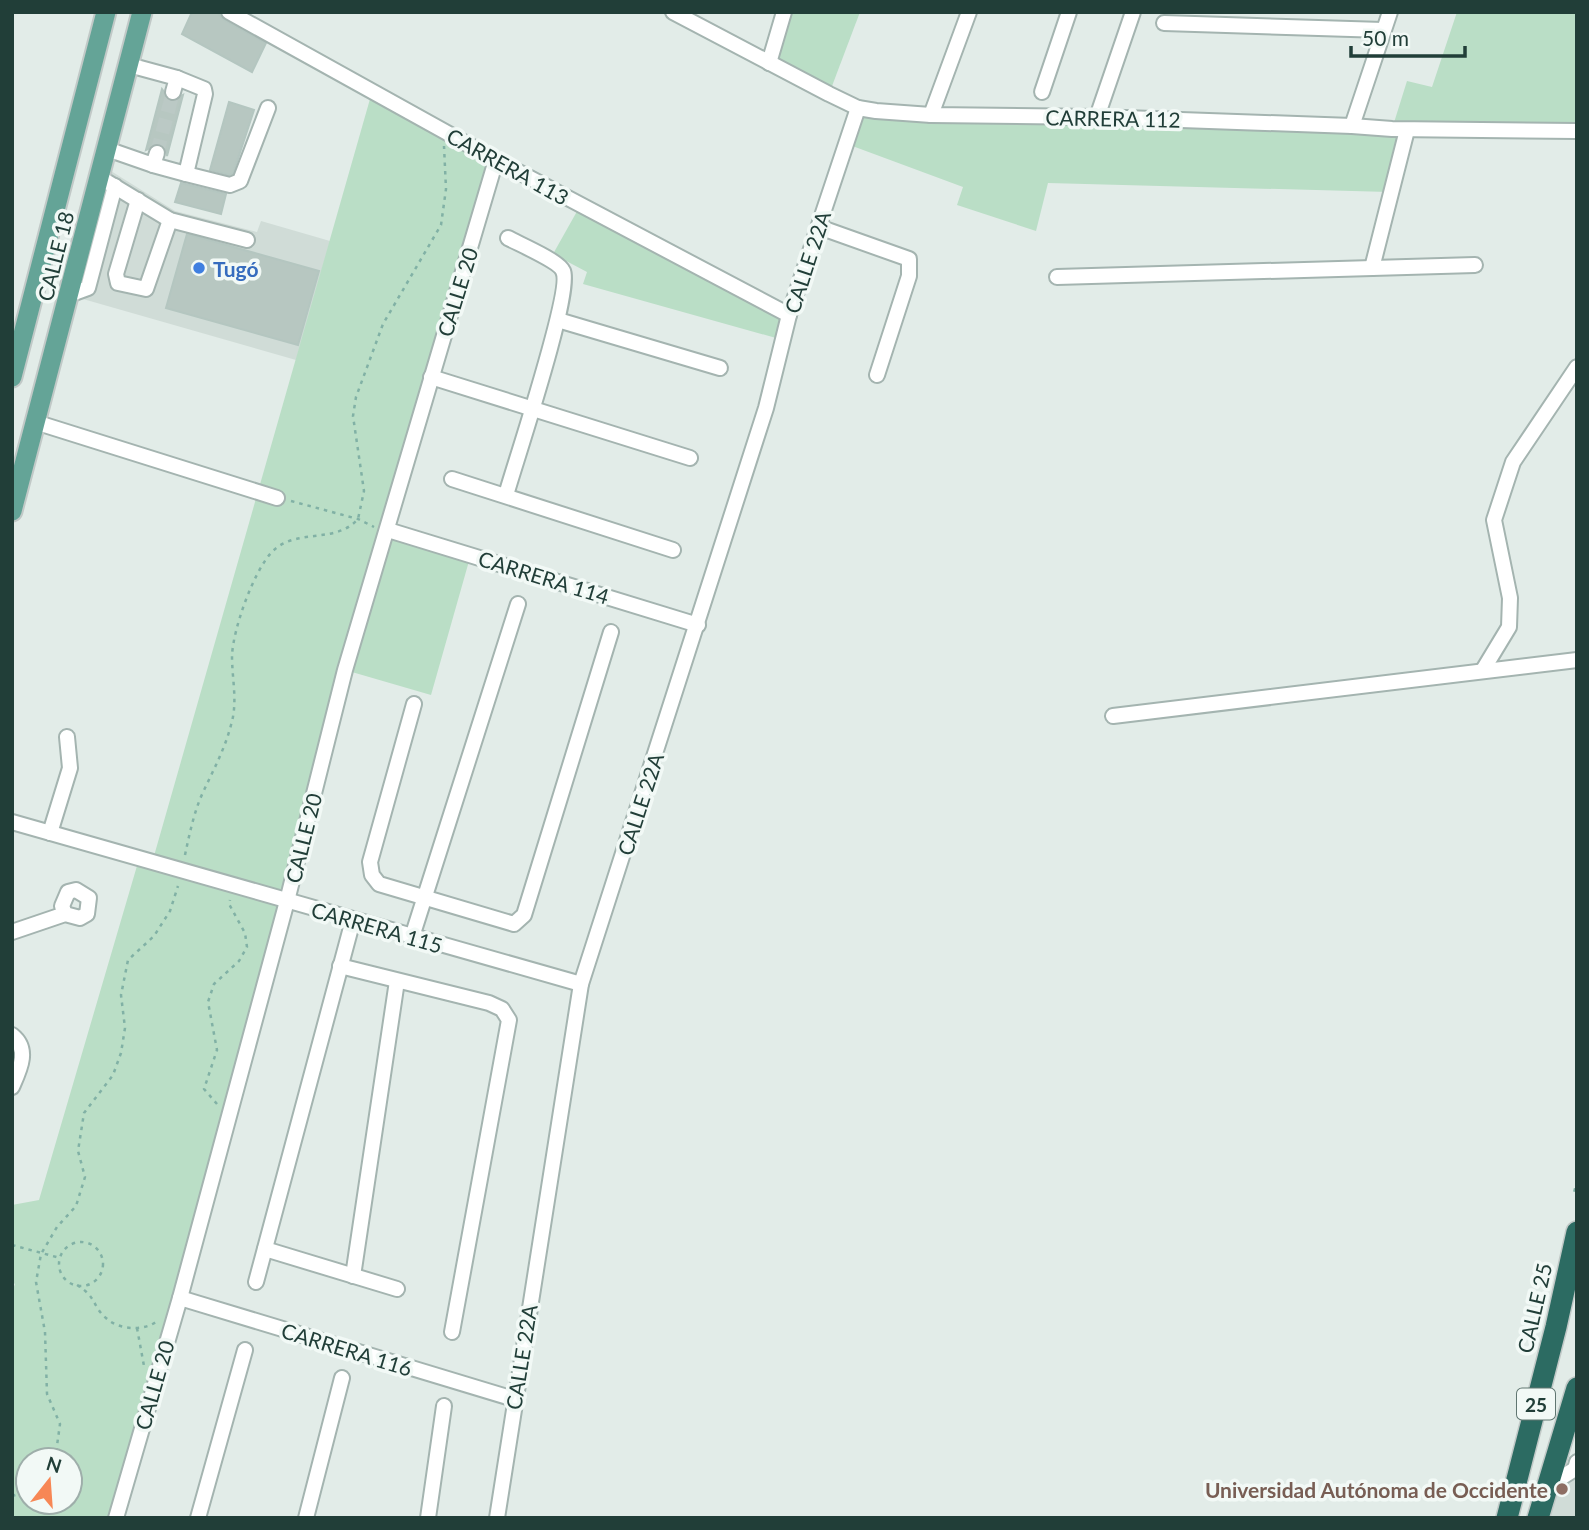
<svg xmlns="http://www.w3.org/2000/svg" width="1589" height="1530" font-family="Lato,sans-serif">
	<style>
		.built { fill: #d0dcd7 }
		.green { fill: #badec6; fill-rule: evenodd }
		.building { fill: #b7c7c1; stroke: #b4c6c0; stroke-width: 2 }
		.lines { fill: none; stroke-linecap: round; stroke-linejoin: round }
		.minor-tunnel { stroke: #bbc9c5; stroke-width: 14; stroke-dasharray: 14 7; stroke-linecap: butt }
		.minor-casing { stroke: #a4b4b0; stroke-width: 18 }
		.major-casing { stroke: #c1c9c7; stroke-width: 23 }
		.highway-casing { stroke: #c1c9c7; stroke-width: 24 }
		.path { stroke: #81b1a5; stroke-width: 2.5; stroke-dasharray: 3.5 5; stroke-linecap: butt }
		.minor { stroke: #fff; stroke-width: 14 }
		.major { stroke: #64a497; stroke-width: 19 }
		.highway { stroke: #2c6b62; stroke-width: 21 }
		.shop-dot { fill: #3f7fe0; stroke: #f2f9f6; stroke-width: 2.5 }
		.education-dot { fill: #8d6e63; stroke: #f2f9f6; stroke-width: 2.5 }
		.labels { text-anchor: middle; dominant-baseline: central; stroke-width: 7; stroke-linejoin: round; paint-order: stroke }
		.shield { fill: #f2f9f6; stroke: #607671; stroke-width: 2 }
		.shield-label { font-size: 19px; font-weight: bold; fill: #213e38 }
		.street-label { font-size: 21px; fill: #213e38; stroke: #f2f9f6 }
		.shop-label { font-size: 21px; font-weight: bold; fill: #366cbe; stroke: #f2f9f6; text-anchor: start }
		.education-label { font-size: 21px; font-weight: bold; fill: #785e54; stroke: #f2f9f6; text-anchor: end }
	</style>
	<rect width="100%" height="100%" fill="#e2ece8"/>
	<g class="built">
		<polygon points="103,166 175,211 257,232 261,221 330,241 296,360 69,295"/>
		<polygon points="1577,1462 1577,1518 1538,1518 1548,1486"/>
	</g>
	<g class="green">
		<polygon points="784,12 860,12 829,94 770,63"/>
		<polygon points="1457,12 1577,12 1577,131 1407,130 1389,192 1048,183 1036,231 957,205 963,187 847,144 858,108 1392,129 1407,81 1432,87"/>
		<path d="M372,92L496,160L389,529L471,554L431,695L345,670L116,1518H12V1292L15,1284L12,1282V1205L39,1200L139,859L152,863ZM28,1460H70V1502H28Z"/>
		<polygon points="580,206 789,315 783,340 583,284 587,272 553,254"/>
	</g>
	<g class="building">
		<polygon points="192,12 217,12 224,20 266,43 252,72 182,34"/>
		<polygon points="162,89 171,101 183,95 167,156 165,147 159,144 146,150"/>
		<polygon points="229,102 254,110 233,174 229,175 210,170"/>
		<polygon points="181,183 226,194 221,214 175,202"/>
		<polygon points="187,234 319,271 298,345 166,308"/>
	</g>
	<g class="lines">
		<polyline class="minor-tunnel" points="157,153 173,92"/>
		<defs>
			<g id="minor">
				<polyline points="229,12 496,160 789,315"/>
				<polyline points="673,12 829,94 858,108 876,111 931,115 1097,117 1352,126 1392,129 1577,131"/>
				<polyline points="1164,23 1383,30"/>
				<polyline points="769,63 784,12"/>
				<polyline points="129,65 177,78 173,92"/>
				<polyline points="1042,92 1069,12"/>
				<polyline points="931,115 969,12"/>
				<polyline points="1097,117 1133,12"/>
				<polyline points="1352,126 1390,12"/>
				<polyline points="107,149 153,165 157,153"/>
				<polyline points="153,165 186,174 205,94 204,89 177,78"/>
				<polyline points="186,174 230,185 240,181 268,108"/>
				<polyline points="99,177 170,220 247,240"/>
				<polyline points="138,200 116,274 118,283 146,289 170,220"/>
				<polyline points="819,227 909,259 909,276 877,375"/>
				<polyline points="1372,268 1407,130"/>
				<polyline points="1057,277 1475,265"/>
				<polyline points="69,295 88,288 115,186"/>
				<polyline points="558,320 720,368"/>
				<polyline points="431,377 690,458"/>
				<polyline points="35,422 277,498"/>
				<polyline points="452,479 673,550"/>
				<path d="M506,495C515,463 573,290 563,271C559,261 519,244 508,238"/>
				<polyline points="388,530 698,625"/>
				<polyline points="1483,670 1509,627 1510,598 1494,520 1513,462 1577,367"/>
				<polyline points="414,704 370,862 372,875 379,884 514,924 524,915 611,632"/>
				<polyline points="1113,716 1577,660"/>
				<polyline points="12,822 581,984"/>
				<polyline points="50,833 70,768 67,737"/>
				<polyline points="12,932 65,914 80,918 87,914 89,898 76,890 68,892 62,906 65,914"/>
				<polyline points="412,937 518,604"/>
				<polyline points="340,966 489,1003 502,1009 509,1020 452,1332"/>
				<path d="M12,1035C30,1049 20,1069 12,1087"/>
				<polyline points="265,1249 397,1289"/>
				<polyline points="353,1276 397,981"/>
				<polyline points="256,1282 353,920"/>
				<polyline points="180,1298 514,1399"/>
				<polyline points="1548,1486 1575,1469 1577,1462"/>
				<polyline points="116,1518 180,1298 287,901 345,670 496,160"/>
				<polyline points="198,1518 245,1350"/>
				<polyline points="306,1518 342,1378"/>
				<polyline points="428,1518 444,1406"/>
				<polyline points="497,1518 581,984 766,408 789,315 858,108"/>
			</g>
			<g id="major">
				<polyline points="12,377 106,12"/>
				<polyline points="12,511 142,12"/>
			</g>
			<g id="highway">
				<polyline points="1507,1518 1556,1327 1577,1232"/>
				<polyline points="1538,1518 1577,1388"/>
			</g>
		</defs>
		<use href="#minor" class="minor-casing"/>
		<use href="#major" class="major-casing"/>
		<use href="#highway" class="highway-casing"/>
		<g class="path">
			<polyline points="291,501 358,519 374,527"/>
			<path d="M185,855C189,836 193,817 200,799C211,774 224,752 231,725C238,702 232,680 232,656C233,629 253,573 271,553C294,527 335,545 358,519L364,491L353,416L356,397L383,324L441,225L446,189L444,146"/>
			<polyline points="217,1104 204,1089 217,1050 208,1002 214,984 239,961 247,947 245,933 229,904 230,900"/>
			<polyline points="1577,1180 1574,1193 1577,1194"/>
			<circle cx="81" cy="1264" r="22"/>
			<polyline points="12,1245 60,1258"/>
			<path d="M77,1285C97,1297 92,1306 106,1318C118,1330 146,1332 158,1320"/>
			<polyline points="137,1328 144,1366"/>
			<polyline points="55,1460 60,1424 47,1394 45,1332 36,1282 41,1254 57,1227 76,1206 85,1177 78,1151 84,1113 113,1075 121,1053 125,1028 121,995 128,960 154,936 170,911 178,886"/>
			<polyline points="12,1496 28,1491"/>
		</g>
		<use href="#minor" class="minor"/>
		<use href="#major" class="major"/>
		<use href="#highway" class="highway"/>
	</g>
	<circle class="shop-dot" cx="199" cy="268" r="7"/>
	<circle class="education-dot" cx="1562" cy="1489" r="7"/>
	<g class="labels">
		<rect class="shield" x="1517" y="1388.5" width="38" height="31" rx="5"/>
		<g class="shield-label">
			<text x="1536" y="1404">25</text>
		</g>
		<g class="street-label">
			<text transform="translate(1113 118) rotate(1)">CARRERA 112</text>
			<text transform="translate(508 166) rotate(29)">CARRERA 113</text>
			<text transform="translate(55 256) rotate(-76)">CALLE 18</text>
			<text transform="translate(807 262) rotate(-72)">CALLE 22A</text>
			<text transform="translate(457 292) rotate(-73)">CALLE 20</text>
			<text transform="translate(544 577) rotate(17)">CARRERA 114</text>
			<text transform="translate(640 804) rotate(-72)">CALLE 22A</text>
			<text transform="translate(303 838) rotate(-76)">CALLE 20</text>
			<text transform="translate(377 927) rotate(16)">CARRERA 115</text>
			<text transform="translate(1534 1308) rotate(-77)">CALLE 25</text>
			<text transform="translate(347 1349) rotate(17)">CARRERA 116</text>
			<text transform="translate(521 1357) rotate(-81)">CALLE 22A</text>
			<text transform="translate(154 1385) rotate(-74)">CALLE 20</text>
		</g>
		<g class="shop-label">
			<text x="213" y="268">Tugó</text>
		</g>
		<g class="education-label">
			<text x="1548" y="1489">Universidad Autónoma de Occidente</text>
		</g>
	</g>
	<rect width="1589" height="1530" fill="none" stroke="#213e38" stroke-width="28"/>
	<g transform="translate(49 1481) rotate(17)"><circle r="33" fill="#f2f9f6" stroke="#9eaeaa" stroke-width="2"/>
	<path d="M0-5L12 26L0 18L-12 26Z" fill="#f78755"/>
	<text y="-10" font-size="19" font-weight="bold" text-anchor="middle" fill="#213e38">N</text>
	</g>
	<path d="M1351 46v10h114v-10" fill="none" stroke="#213e38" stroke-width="3.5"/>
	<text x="1362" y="46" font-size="21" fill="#213e38" stroke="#f2f9f6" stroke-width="5" paint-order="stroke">50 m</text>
</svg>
